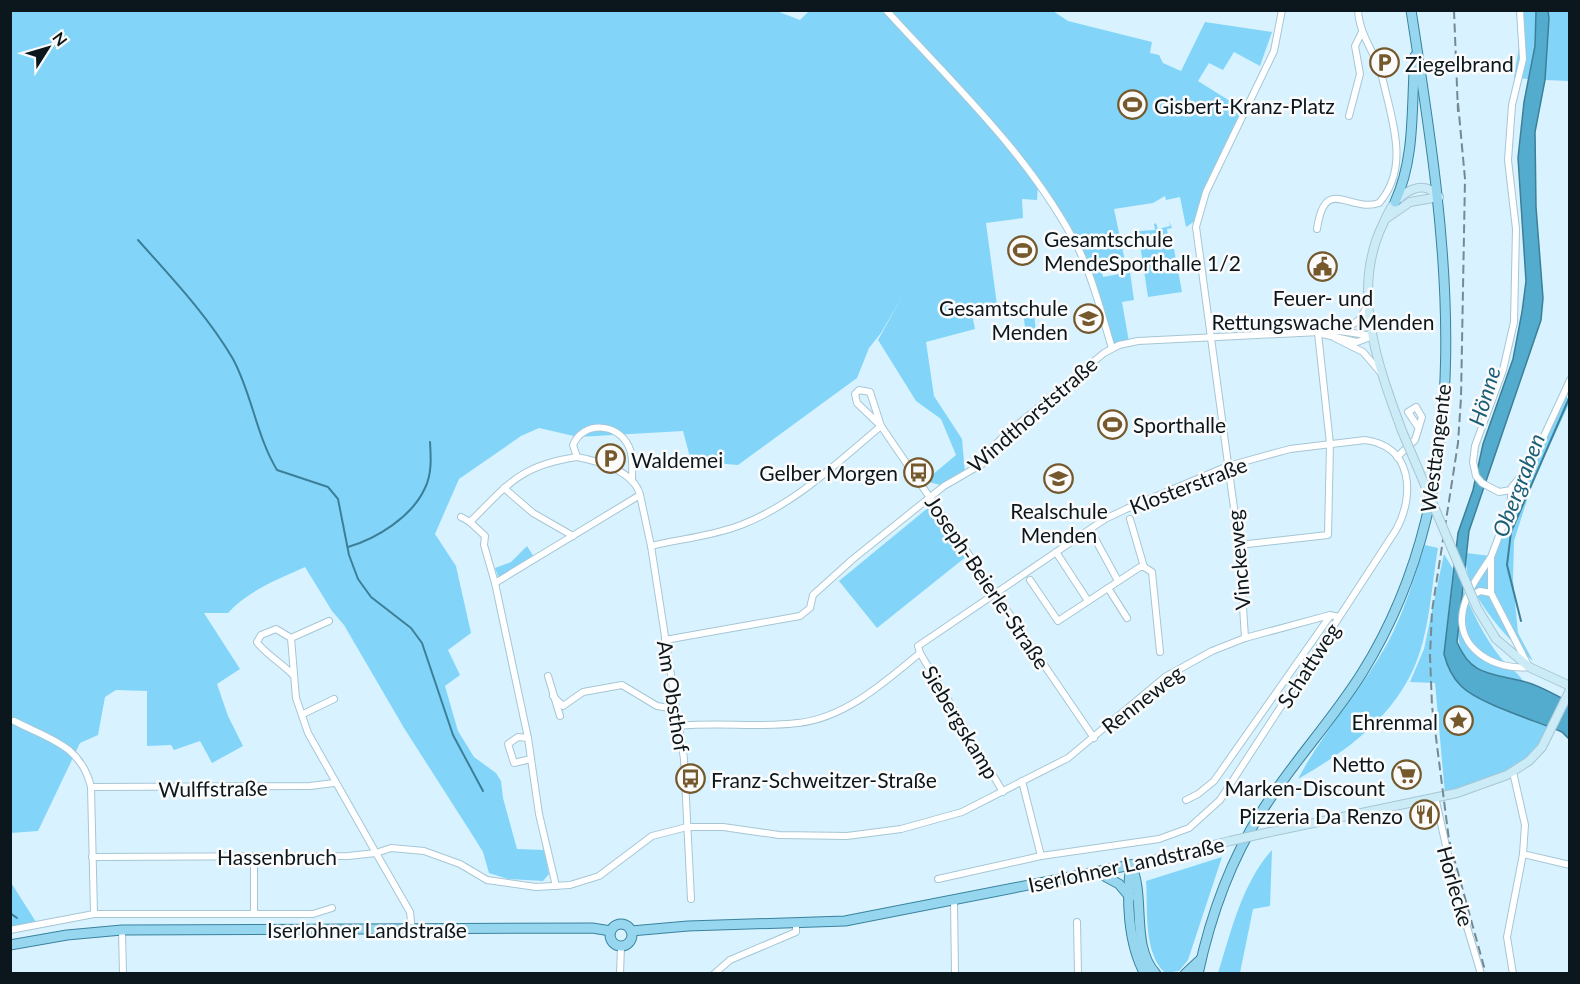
<svg xmlns="http://www.w3.org/2000/svg" width="1580" height="984" font-family="Lato,sans-serif">
	<style>
		.green { fill: #82d5f8 }
		.water { fill: #53abcd; stroke: #3d7f98; stroke-width: 1.5 }
		.lines { fill: none; stroke-linecap: round; stroke-linejoin: round }
		.stream { stroke: #3d7f98; stroke-width: 2 }
		.street-casing { stroke: #a6c6d5; stroke-width: 8 }
		.secondary-casing { stroke: #a6c6d5; stroke-width: 10 }
		.primary-casing { stroke: #39829e; stroke-width: 11 }
		.street { stroke: #fff; stroke-width: 6 }
		.secondary { stroke: #cbebf7; stroke-width: 8 }
		.primary { stroke: #97d6ef; stroke-width: 9 }
		.rail { stroke: #758991; stroke-width: 2; stroke-dasharray: 9 4.5; stroke-linecap: butt }
		.secondary-bridge-casing { stroke: #a6c6d5; stroke-width: 10; stroke-linecap: butt }
		.secondary-bridge { stroke: #cbebf7; stroke-width: 8 }
		.labels { text-anchor: middle; dominant-baseline: central; stroke-width: 5; stroke-linejoin: round; paint-order: stroke }
		.poi-label { font-size: 21px; fill: #0b171c; stroke: #fbfbfb; text-anchor: start }
		.street-label { font-size: 21px; fill: #0b171c; stroke: #fbfbfb }
		.water-label { font-size: 22px; font-style: italic; fill: #1b5f77; stroke: #fbfbfb }
	</style>
	<rect width="100%" height="100%" fill="#d8f3ff"/>
	<g class="green">
		<path d="M774,10L800,20L810,10L1053,11L1068,21L1152,42L1150,53L1159,55L1163,63L1181,71L1205,22L1272,32L1260,66L1234,52L1223,70L1209,63L1198,81L1246,111L1206,192L1198,219L1186,227L1180,197L1166,200L1165,196L1153,203L1114,209L1125,261L1116,262L1114,258L1100,260L1103,277L1130,272L1134,300L1122,302L1129,342L1112,348L1081,254L1038,185L1037,200L1022,199L1023,218L986,223L997,305L971,310L975,329L926,342L934,396L962,439L965,473L944,486L925,481L956,455L941,419L916,401L878,340L902,297L881,333L869,348L857,378L738,465L691,461L683,431L578,437L539,428L521,436L459,479L435,534L456,566L471,633L448,650L460,675L445,686L458,731L474,757L496,773L501,781L503,798L517,849L544,850L549,874L543,881L508,879L489,873L483,852L475,839L404,728L344,625L332,611L305,567C279,579 247,591 228,613H204L240,669L217,684L228,716L243,746L212,763L200,741L174,750L171,745L147,746V691L116,690L105,697L98,735L80,743L38,831L11,833V11Z"/>
		<polygon points="1516,11 1536,11 1535,46 1528,79 1514,78 1520,40"/>
		<polygon points="1548,11 1569,11 1569,81 1545,80"/>
		<polygon points="1169,221 1172,228 1167,229 1169,241 1173,241 1171,249 1174,249 1182,292 1148,297 1138,231 1155,230 1154,224 1156,223 1158,229 1170,226"/>
		<polygon points="1034,312 1036,333 1026,334 1023,313"/>
		<path d="M1562,394L1569,399V404L1533,481L1514,541L1513,580L1518,633L1533,661C1507,639 1461,590 1466,553L1491,556L1507,513L1516,509L1530,475L1529,469Z"/>
		<polygon points="929,507 967,556 877,628 839,581"/>
		<path d="M1425,545L1438,548C1431,588 1430,633 1413,670C1389,721 1345,752 1298,779C1323,731 1361,691 1387,644C1404,613 1414,578 1425,545Z"/>
		<polygon points="527,546 534,557 499,579 495,568 511,562"/>
		<path d="M1444,554L1453,569L1444,654C1456,699 1512,711 1550,727C1526,773 1490,777 1445,794L1435,683L1410,682L1424,649Z"/>
		<path d="M1461,586C1472,611 1483,635 1500,657C1507,666 1517,671 1523,681C1451,672 1455,648 1461,586Z"/>
		<path d="M1272,850L1270,906L1253,909L1240,973H1218C1231,932 1242,883 1272,850Z"/>
		<path d="M1222,857L1188,960L1179,971L1165,973C1143,952 1148,910 1146,881Z"/>
		<polygon points="10,881 36,922 11,930 10,930"/>
	</g>
	<path class="water" d="M1536,11H1548L1549,18L1545,80L1535,132L1536,207L1543,298L1541,320L1469,531L1457,642C1471,676 1490,673 1522,681C1538,684 1555,695 1569,702V739L1562,732C1537,721 1479,704 1461,686C1452,677 1447,666 1444,654L1458,533L1473,490L1483,444L1513,359L1522,312L1526,281L1518,158L1524,102L1535,46Z"/>
	<g class="lines">
		<g class="stream">
			<path d="M138,240C171,277 208,316 233,359C252,394 256,435 277,470L328,487L338,499L349,555L358,579L371,597L411,628L422,643L453,735L483,791"/>
			<path d="M348,547C376,539 412,517 425,488C432,474 431,457 430,442"/>
			<polyline points="1521,621 1507,565 1511,532 1570,396"/>
			<polyline points="10,913 17,918"/>
		</g>
		<defs>
			<g id="street">
				<path d="M886,10C956,87 1033,158 1080,252C1094,281 1102,316 1112,348"/>
				<polyline points="1349,116 1360,74 1355,46 1362,32"/>
				<path d="M1317,229C1325,174 1349,213 1379,203C1406,172 1396,134 1387,97C1384,86 1382,73 1377,62C1369,45 1359,30 1358,10"/>
				<polyline points="1343,331 1359,320 1368,305"/>
				<polyline points="1322,334 1357,342 1373,336"/>
				<polyline points="1335,338 1363,352 1381,373"/>
				<polyline points="881,426 870,392 859,390 855,394 857,403 881,426 1094,738"/>
				<path d="M577,457C598,461 634,471 640,495L495,583L484,545L485,536L470,522C508,484 521,465 577,457Z"/>
				<path d="M577,457L573,445C583,421 618,422 629,447C634,458 632,469 632,480"/>
				<polyline points="1397,457 1415,440 1422,417 1416,407 1408,412 1418,427"/>
				<polyline points="504,488 533,513 573,536"/>
				<polyline points="1511,490 1499,492 1482,483 1476,476 1473,462 1475,446 1503,370 1514,322 1516,229 1508,160 1512,105 1523,59 1520,10"/>
				<polyline points="640,495 651,546 684,759 691,899"/>
				<polyline points="461,517 470,522"/>
				<polyline points="1130,519 1144,567 1152,572 1160,652"/>
				<polyline points="1094,537 1118,581"/>
				<polyline points="1239,545 1328,535 1330,444 1318,333"/>
				<path d="M651,546C680,539 713,536 741,525C795,504 837,463 881,426"/>
				<polyline points="1056,552 1088,601"/>
				<path d="M1491,557C1480,574 1467,590 1463,610C1455,649 1496,671 1529,667L1491,593V557L1510,507L1512,487L1531,464L1570,380"/>
				<polyline points="1030,580 1058,621 1140,567 1144,567"/>
				<polyline points="495,583 528,738 539,814 556,886"/>
				<polyline points="1108,588 1127,618"/>
				<polyline points="1469,597 1480,591 1491,593"/>
				<polyline points="291,638 329,621"/>
				<polyline points="1245,638 1239,545 1196,227 1206,192 1274,51 1282,10"/>
				<polyline points="665,640 800,616 810,608 813,595 853,559 944,486 982,464 988,452 1004,436 1104,353 1119,345 1138,341 1340,331 1373,336"/>
				<polyline points="920,653 1003,792"/>
				<path d="M293,675C284,665 263,652 257,642L261,635L276,629L291,638L296,698L308,733L376,853L391,848L424,851L460,864L487,880L536,887L570,885L599,876L652,836L687,827H723L779,835L847,836L901,829L962,812L1068,758L1165,677L1212,651L1245,638L1330,615L1339,617"/>
				<polyline points="548,676 560,716"/>
				<polyline points="553,696 563,706 583,692 622,685 657,706 675,709"/>
				<polyline points="303,714 334,699"/>
				<path d="M14,721C49,739 81,745 91,787L94,914"/>
				<path d="M679,726C719,722 759,728 798,723C845,718 885,682 920,653L918,646L1105,519L1126,509L1228,466L1290,449L1365,440C1413,446 1415,496 1396,530L1220,800L1189,828L1159,839L1041,856L938,879"/>
				<polyline points="528,738 518,737 508,744 514,763 531,759"/>
				<polyline points="1513,772 1525,825 1523,854 1507,937 1513,974"/>
				<polyline points="1022,781 1041,856"/>
				<polyline points="91,787 310,786 334,783"/>
				<polyline points="1435,797 1456,890 1481,974"/>
				<polyline points="1186,800 1198,794 1214,781 1330,616"/>
				<polyline points="1523,854 1570,865"/>
				<polyline points="92,857 348,856 376,853 410,912 412,930"/>
				<polyline points="954,901 955,974"/>
				<polyline points="254,914 254,856"/>
				<polyline points="1077,922 1078,974"/>
				<polyline points="10,930 94,914 313,914 332,908"/>
				<polyline points="122,930 123,974"/>
				<polyline points="620,974 621,946"/>
				<polyline points="714,974 730,960 796,932 796,924"/>
			</g>
			<g id="secondary">
				<polyline points="1387,218 1410,202 1439,197"/>
				<path d="M1402,431C1378,366 1350,291 1383,224C1389,210 1394,200 1407,192C1420,185 1430,186 1439,197"/>
				<polyline points="1496,639 1529,667 1570,686"/>
				<polyline points="1270,832 1457,793 1507,775 1529,761 1542,747 1570,690"/>
				<polyline points="1131,865 1230,841"/>
			</g>
			<g id="primary">
				<path d="M1395,202C1416,157 1411,104 1415,56"/>
				<path d="M1131,865C1146,897 1130,946 1156,974"/>
				<path d="M1131,865C1126,897 1128,944 1145,974"/>
				<polyline points="1097,872 1119,884 1130,897"/>
				<circle cx="621" cy="935" r="11"/>
				<polyline points="631,931 688,926 845,921 1131,865"/>
				<polyline points="10,945 67,935 122,930 592,928 611,931"/>
				<polyline points="1185,974 1200,960"/>
				<path d="M1198,974C1210,918 1231,859 1262,811C1292,763 1332,721 1362,673C1486,474 1445,230 1411,10"/>
			</g>
		</defs>
		<use href="#street" class="street-casing"/>
		<use href="#secondary" class="secondary-casing"/>
		<use href="#primary" class="primary-casing"/>
		<use href="#street" class="street"/>
		<use href="#secondary" class="secondary"/>
		<use href="#primary" class="primary"/>
		<g class="rail">
			<polyline points="1454,10 1458,112"/>
			<polyline points="1458,103 1465,179 1461,398 1458,443 1432,611 1430,656 1432,706 1449,840 1486,974"/>
		</g>
		<defs>
			<g id="secondary-bridge">
				<polyline points="1402,431 1477,608 1496,639"/>
				<polyline points="1230,841 1270,832"/>
			</g>
		</defs>
		<use href="#secondary-bridge" class="secondary-bridge-casing"/>
		<use href="#secondary-bridge" class="secondary-bridge"/>
	</g>
	<defs>
		<symbol id="parking-ring" viewBox="-11 -11 22 22"><circle r="9.5" fill="#fbfbfb" stroke="#75592c" stroke-width="1.5"/><path d="M-3.5-5.5H1a3.5 3.5 0 0 1 0 7H-1V5.5H-3.5ZM-1-3.4V-.6H.8a1.4 1.4 0 0 0 0-2.8Z" fill="#75592c"/></symbol>
		<symbol id="stadium-ring" viewBox="-11 -11 22 22"><circle r="9.5" fill="#fbfbfb" stroke="#75592c" stroke-width="1.5"/><path d="M0-5a6.5 5 0 1 0 0 10a6.5 5 0 1 0 0-10ZM-3.5-1.8h7v3.6h-7Z" fill="#75592c"/></symbol>
		<symbol id="civic-ring" viewBox="-11 -11 22 22"><circle r="9.5" fill="#fbfbfb" stroke="#75592c" stroke-width="1.5"/><path d="M-.6-6.5H3V-4.5H.6V-3L4-1V1h2V6H-6V1h2V-1L-.6-3ZM-1.2 2.5V6h2.4V2.5Z" fill="#75592c"/></symbol>
		<symbol id="school-ring" viewBox="-11 -11 22 22"><circle r="9.5" fill="#fbfbfb" stroke="#75592c" stroke-width="1.5"/><path d="M0-5L7-2L0 1L-7-2ZM-4 1L0 2.5L4 1V4Q0 6-4 4Z" fill="#75592c"/></symbol>
		<symbol id="bus-ring" viewBox="-11 -11 22 22"><circle r="9.5" fill="#fbfbfb" stroke="#75592c" stroke-width="1.5"/><path d="M-5-6H5V4H4V6H2V4H-2V6H-4V4H-5ZM-3.5-4V0h7V-4ZM-3.5 1.2v1.5H-2V1.2ZM2 1.2v1.5H3.5V1.2Z" fill="#75592c"/></symbol>
		<symbol id="sight-ring" viewBox="-11 -11 22 22"><circle r="9.5" fill="#fbfbfb" stroke="#75592c" stroke-width="1.5"/><path d="M0-6L1.8-2.2L6-1.7L2.9 1.2L3.7 5.4L0 3.3L-3.7 5.4L-2.9 1.2L-6-1.7L-1.8-2.2Z" fill="#75592c"/></symbol>
		<symbol id="supermarket-ring" viewBox="-11 -11 22 22"><circle r="9.5" fill="#fbfbfb" stroke="#75592c" stroke-width="1.5"/><path d="M-6-5.5h2.5l.6 2H6L4.5 2H-2.5L-4.4-4H-6ZM-1.5 3.2a1.3 1.3 0 1 0 .1 0ZM3 3.2a1.3 1.3 0 1 0 .1 0Z" fill="#75592c"/></symbol>
		<symbol id="restaurant-ring" viewBox="-11 -11 22 22"><circle r="9.5" fill="#fbfbfb" stroke="#75592c" stroke-width="1.5"/><path d="M-5-6h1v4h1v-4h1v4h1v-4h1v5L-1.5 .5V6h-2V.5L-5-1ZM5-6V6H3V1.5H1.5Q1.5-4 5-6Z" fill="#75592c"/></symbol>
	</defs>
	<g fill-rule="evenodd">
		<use href="#parking-ring" x="1368" y="46" width="33" height="33"/>
		<use href="#stadium-ring" x="1116" y="88" width="33" height="33"/>
		<use href="#stadium-ring" x="1006" y="234" width="33" height="33"/>
		<use href="#civic-ring" x="1306" y="250" width="33" height="33"/>
		<use href="#school-ring" x="1072" y="302" width="33" height="33"/>
		<use href="#stadium-ring" x="1096" y="408" width="33" height="33"/>
		<use href="#parking-ring" x="594" y="442" width="33" height="33"/>
		<use href="#bus-ring" x="902" y="456" width="33" height="33"/>
		<use href="#school-ring" x="1042" y="462" width="33" height="33"/>
		<use href="#sight-ring" x="1442" y="704" width="33" height="33"/>
		<use href="#supermarket-ring" x="1390" y="758" width="33" height="33"/>
		<use href="#bus-ring" x="674" y="762" width="33" height="33"/>
		<use href="#restaurant-ring" x="1408" y="798" width="33" height="33"/>
	</g>
	<g class="labels">
		<g class="poi-label">
			<text x="1405" y="63">Ziegelbrand</text>
			<text x="1154" y="105">Gisbert-Kranz-Platz</text>
			<text x="1044" y="238">Gesamtschule<tspan x="1044" dy="24">MendeSporthalle 1/2</tspan></text>
			<text x="1323" y="297" text-anchor="middle">Feuer- und<tspan x="1323" dy="24">Rettungswache Menden</tspan></text>
			<text x="1068" y="307" text-anchor="end">Gesamtschule<tspan x="1068" dy="24">Menden</tspan></text>
			<text x="1133" y="424">Sporthalle</text>
			<text x="631" y="459">Waldemei</text>
			<text x="898" y="472" text-anchor="end">Gelber Morgen</text>
			<text x="1059" y="510" text-anchor="middle">Realschule<tspan x="1059" dy="24">Menden</tspan></text>
			<text x="1438" y="721" text-anchor="end">Ehrenmal</text>
			<text x="1385" y="763" text-anchor="end">Netto<tspan x="1385" dy="24">Marken-Discount</tspan></text>
			<text x="711" y="779">Franz-Schweitzer-Straße</text>
			<text x="1403" y="815" text-anchor="end">Pizzeria Da Renzo</text>
		</g>
		<g class="street-label">
			<text transform="translate(1032 414) rotate(-41)">Windthorststraße</text>
			<text transform="translate(1435 448) rotate(-83)">Westtangente</text>
			<text transform="translate(1188 485) rotate(-21)">Klosterstraße</text>
			<text transform="translate(1238 560) rotate(-95)">Vinckeweg</text>
			<text transform="translate(988 582) rotate(56)">Joseph-Beierle-Straße</text>
			<text transform="translate(1308 665) rotate(-57)">Schattweg</text>
			<text transform="translate(674 696) rotate(81)">Am Obsthof</text>
			<text transform="translate(1142 699) rotate(-38)">Renneweg</text>
			<text transform="translate(961 722) rotate(59)">Siebergskamp</text>
			<text transform="translate(213 788) rotate(-1)">Wulffstraße</text>
			<text x="277" y="856">Hassenbruch</text>
			<text transform="translate(1126 864) rotate(-12)">Iserlohner Landstraße</text>
			<text transform="translate(1456 886) rotate(74)">Horlecke</text>
			<text x="367" y="929">Iserlohner Landstraße</text>
		</g>
		<g class="water-label">
			<text transform="translate(1484 396) rotate(-73)">Hönne</text>
			<text transform="translate(1518 485) rotate(-69)">Obergraben</text>
		</g>
	</g>
	<rect width="1580" height="984" fill="none" stroke="#0b171c" stroke-width="24"/>
	<g transform="translate(48 48) rotate(53)" stroke="#fbfbfb" stroke-width="4.5" paint-order="stroke">
	<path d="M0-4.5L10 22L0 15L-10 22Z" fill="#0b171c"/>
	<text y="-9" font-size="16" font-weight="bold" text-anchor="middle" fill="#0b171c">N</text>
	</g>
</svg>
